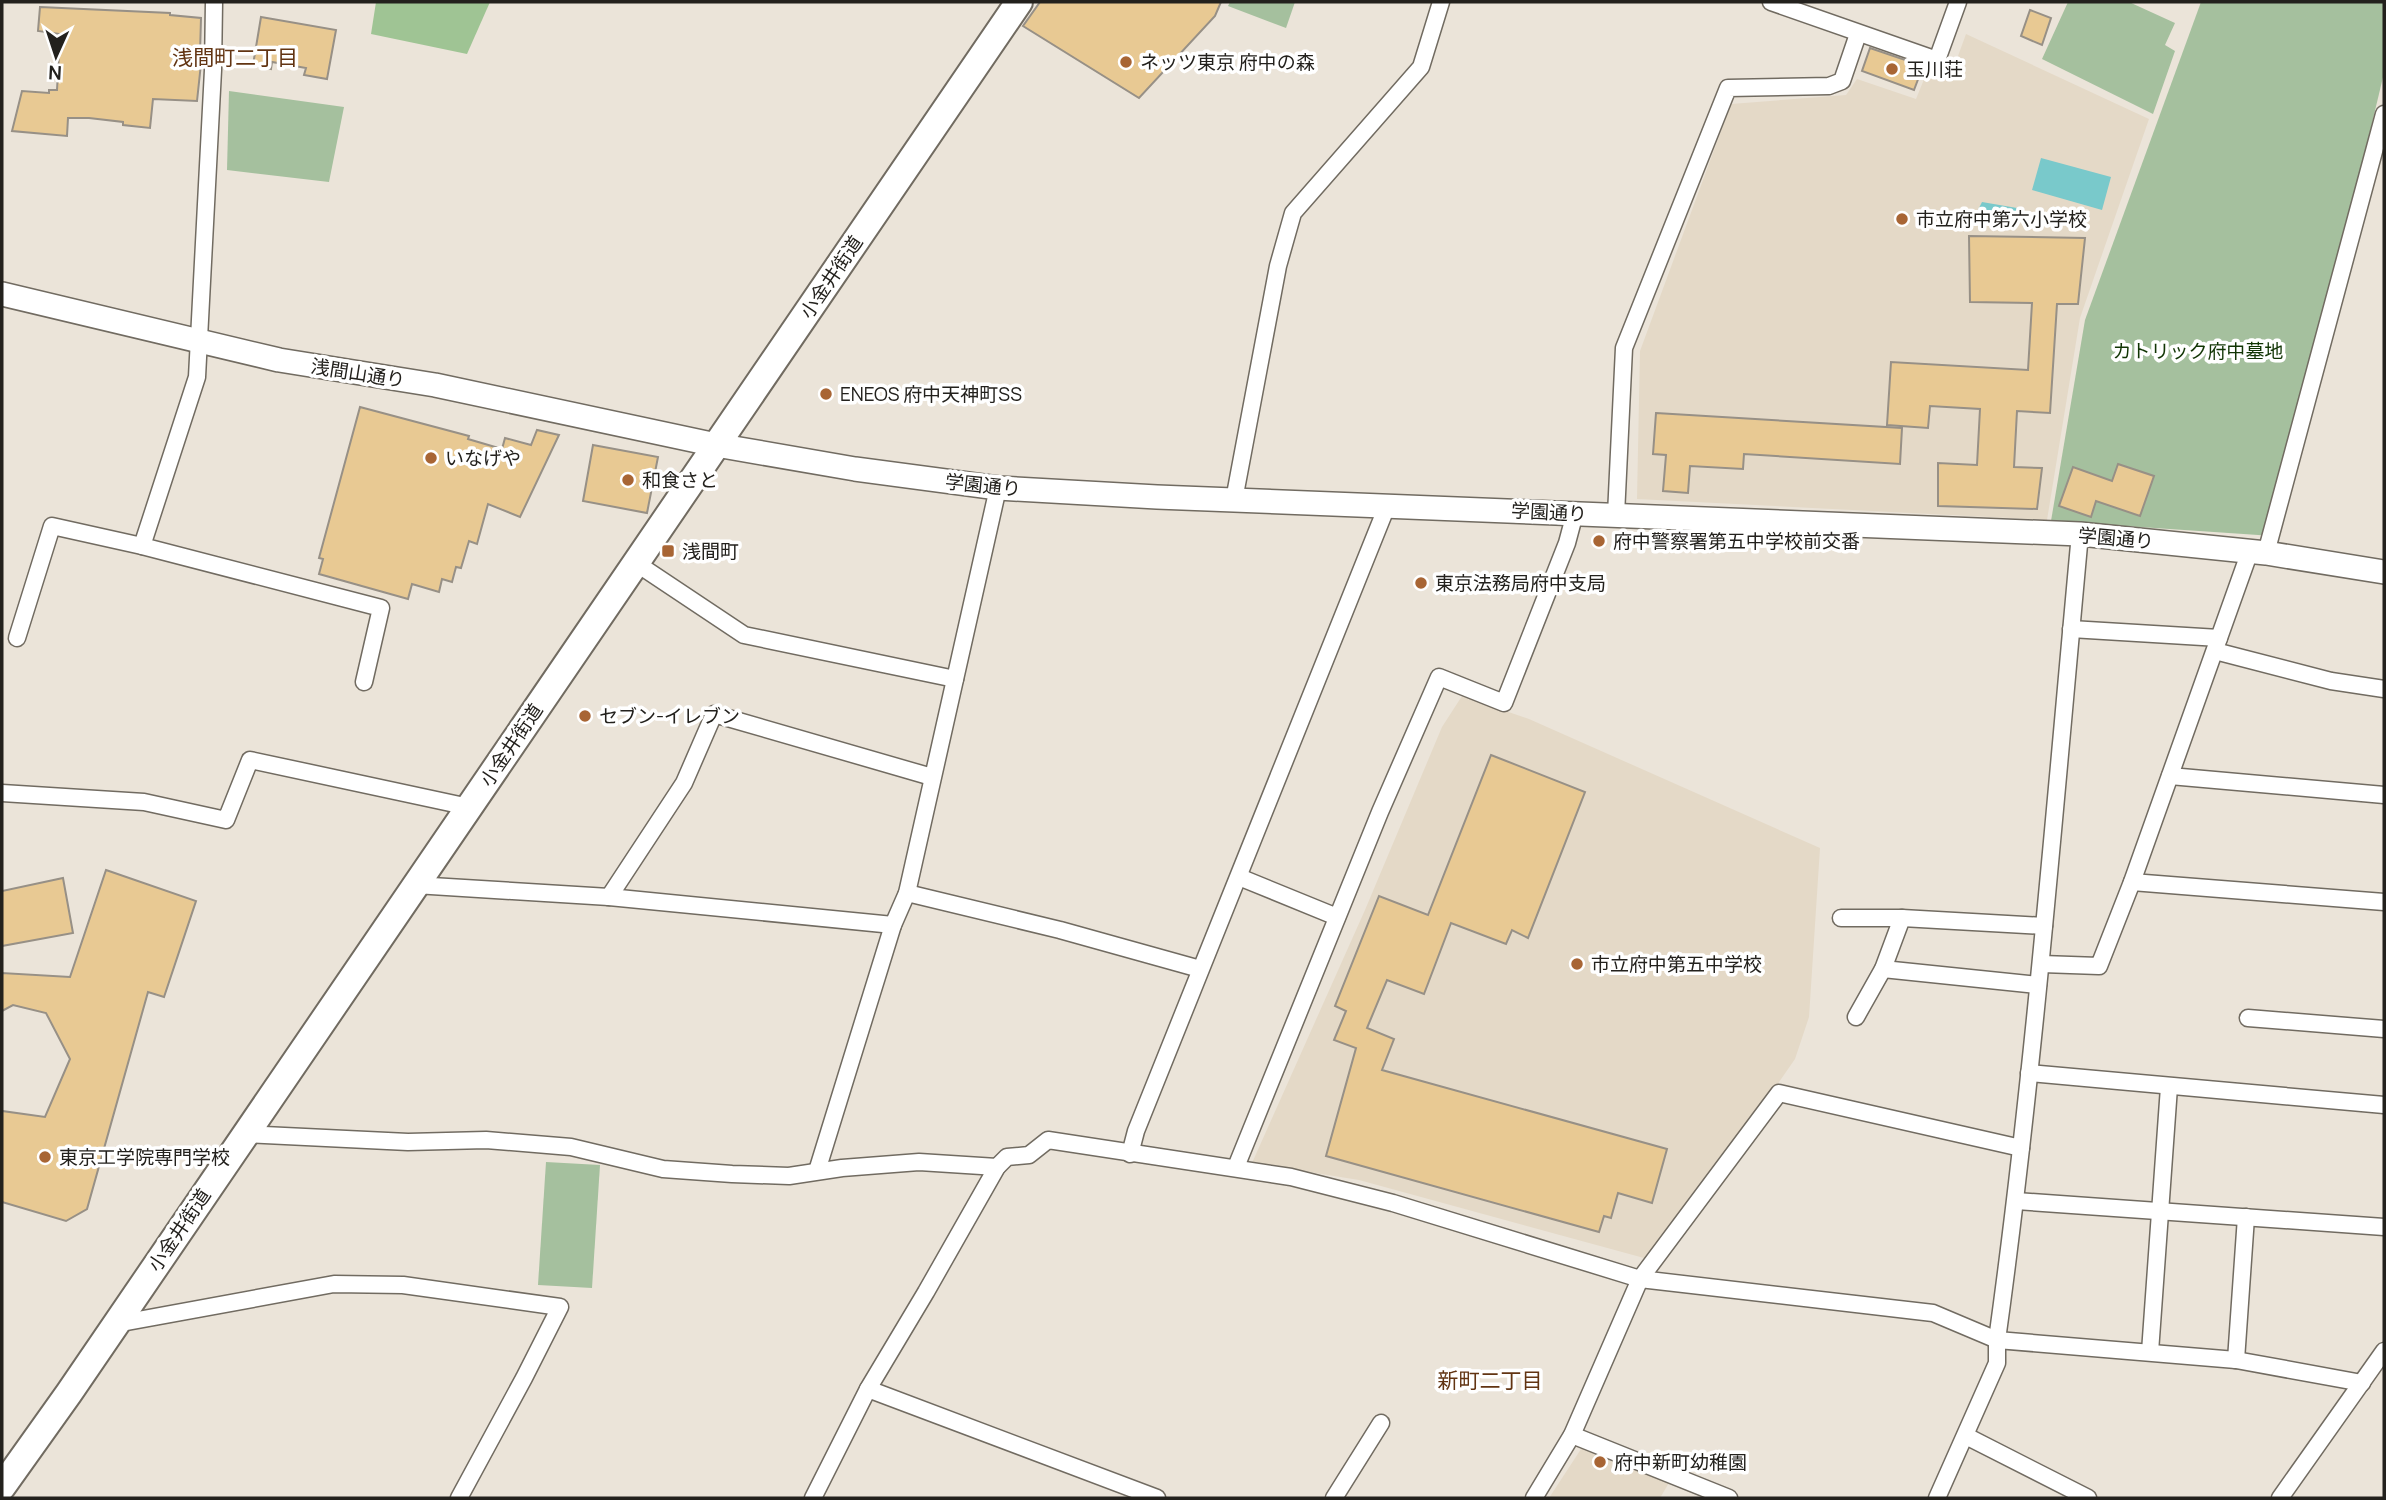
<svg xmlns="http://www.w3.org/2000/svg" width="2386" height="1500" font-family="Manrope,'Noto Sans JP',sans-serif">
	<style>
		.built { fill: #e4d9c7 }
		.green { fill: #a5c09e }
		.forest { fill: #9fc494 }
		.water { fill: #79c9cb }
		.building { fill: #e8c993; stroke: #979086; stroke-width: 2 }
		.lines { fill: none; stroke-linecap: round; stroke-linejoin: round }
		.street-casing { stroke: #716b61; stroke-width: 19 }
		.secondary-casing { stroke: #716b61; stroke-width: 26 }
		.primary-casing { stroke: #716b61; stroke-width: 30 }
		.street { stroke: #fff; stroke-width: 16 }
		.secondary { stroke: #fff; stroke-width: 23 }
		.primary { stroke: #fff; stroke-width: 26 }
		.poi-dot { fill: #a86534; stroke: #fff; stroke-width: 2.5 }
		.labels { text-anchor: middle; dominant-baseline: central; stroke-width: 7; stroke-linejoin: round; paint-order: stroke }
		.poi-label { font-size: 19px; fill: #23211d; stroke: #fff; text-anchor: start }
		.street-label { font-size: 19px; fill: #23211d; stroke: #fff }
		.park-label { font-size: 19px; fill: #113504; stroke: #fff }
		.neighbourhood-label { font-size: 21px; fill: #623412; stroke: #fff }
	</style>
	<rect width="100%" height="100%" fill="#ebe4d9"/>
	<g class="built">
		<polygon points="1966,34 2149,119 2080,318 2047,520 1637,499 1640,351 1731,104 1846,95 1857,79 1916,99 1927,72 1950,78"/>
		<polygon points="1462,696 1529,719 1820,848 1809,1017 1795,1059 1655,1261 1359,1180 1252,1163 1365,910 1442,727"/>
		<polygon points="1585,1443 1670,1481 1660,1498 1549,1498"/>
	</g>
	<g class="green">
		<polygon points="1230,2 1295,2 1286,28 1228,6"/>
		<polygon points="2068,2 2129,2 2175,23 2165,45 2175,51 2153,114 2042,59"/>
		<polygon points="2201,2 2384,2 2384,73 2273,536 2051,521 2085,320"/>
		<polygon points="229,91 344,107 329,182 227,170"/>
		<polygon points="546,1162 600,1165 592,1288 538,1285"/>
	</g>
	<polygon class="forest" points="376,2 490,2 467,54 371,34"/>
	<g class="water">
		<polygon points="2041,158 2111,177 2102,210 2032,190"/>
		<polygon points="1982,202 2017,208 2024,213 2023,222 1980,219 1978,210"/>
	</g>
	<g class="building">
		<polygon points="1040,2 1221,2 1215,16 1139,98 1023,26"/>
		<polygon points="40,7 170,13 170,15 201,18 200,54 202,54 197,101 153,99 150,128 123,125 123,122 89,118 68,118 67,136 12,131 22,91 49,93 49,90 57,90 60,34 38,31"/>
		<polygon points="2030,10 2051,18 2042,45 2021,36"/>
		<polygon points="261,17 336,30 327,79 304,75 306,68 272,62 271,69 253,65"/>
		<polygon points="1870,48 1923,66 1914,90 1862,71"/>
		<polygon points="1969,236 2085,238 2078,304 2057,304 2050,413 2017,411 2014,467 2042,468 2037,509 1938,506 1938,463 1977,465 1980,409 1930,406 1928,428 1887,425 1891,362 2028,370 2032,303 1970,302"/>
		<polygon points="360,407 469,436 468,439 502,449 505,438 531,445 537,430 559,435 520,517 488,504 477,544 469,541 461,568 456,567 452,582 442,579 439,592 412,584 408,599 319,574 323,559 319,558"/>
		<polygon points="1656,413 1902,428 1900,464 1744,454 1743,469 1690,466 1688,493 1663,491 1666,455 1653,454"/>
		<polygon points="593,445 658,457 647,513 583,501"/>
		<polygon points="2118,464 2154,476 2140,516 2096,501 2091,517 2059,506 2073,467 2112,481"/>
		<polygon points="1491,755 1585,792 1528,938 1512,930 1506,944 1451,923 1424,994 1387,980 1367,1028 1394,1039 1382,1070 1667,1149 1652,1203 1618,1193 1611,1218 1604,1216 1599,1232 1326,1156 1356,1048 1334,1040 1346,1011 1335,1006 1379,896 1428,915"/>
		<polygon points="106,870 196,901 164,997 148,992 87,1209 66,1221 2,1202 2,1111 45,1117 70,1059 46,1013 13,1005 2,1011 2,973 70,977"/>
		<polygon points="63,878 73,933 2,946 2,891"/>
	</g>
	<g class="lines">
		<defs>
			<g id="street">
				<polyline points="214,2 213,70 197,377 142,546 381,608 364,682"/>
				<polyline points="1771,2 1937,60 1958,2"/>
				<polyline points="1234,500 1278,266 1293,213 1421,67 1441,2"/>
				<polyline points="1616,515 1624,348 1728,88 1829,86 1842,81 1858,34"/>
				<polyline points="2266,553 2384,114"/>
				<polyline points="636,563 744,635 955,679"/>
				<polyline points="2071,629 2219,638"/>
				<polyline points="17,638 52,526 142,546"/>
				<polyline points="2215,651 2331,681 2384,689"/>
				<polyline points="2170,776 2384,795"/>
				<polyline points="2,793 144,802 226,820 250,760 469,807"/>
				<polyline points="1239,877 1337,917"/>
				<polyline points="2132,882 2384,902"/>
				<polyline points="415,885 609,897 893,925"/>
				<polyline points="907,893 1060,930 1200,969"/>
				<polyline points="609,897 684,783 714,714 932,777"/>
				<polyline points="1841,918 1902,918 2044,926"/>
				<polyline points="2042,964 2099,966 2132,882 2250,551"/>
				<polyline points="1883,969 2038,985"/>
				<polyline points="1856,1017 1883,969 1902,918"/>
				<polyline points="2248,1018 2384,1029"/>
				<polyline points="2029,1073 2384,1105"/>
				<polyline points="245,1134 408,1142 486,1140 571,1147 663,1169 732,1174 789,1176 842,1168 919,1162 997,1167"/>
				<polyline points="1130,1154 1136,1131 1387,506"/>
				<polyline points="1236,1167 1380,812 1439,677 1504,703 1567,543 1575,513"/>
				<polyline points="817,1171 893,925 907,893 998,488"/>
				<polyline points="2016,1201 2384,1227"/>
				<polyline points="116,1324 334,1284 403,1285 560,1307 524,1378 459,1498"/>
				<polyline points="2150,1352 2169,1087"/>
				<polyline points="2236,1360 2246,1217"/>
				<polyline points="868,1389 1157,1498"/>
				<polyline points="1572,1435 1729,1498"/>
				<polyline points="1966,1436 2088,1498"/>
				<polyline points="813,1498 868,1389 926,1292 997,1167 1007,1157 1029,1155 1048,1140 1291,1177 1393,1203 1640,1279 1933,1313 1997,1340 2236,1360 2362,1383"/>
				<polyline points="1334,1498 1381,1423"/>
				<polyline points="1534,1498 1572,1435 1640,1279 1779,1093 2021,1148"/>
				<path d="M1937,1498L1997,1363V1340C2034,1073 2055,803 2080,534"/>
				<polyline points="2280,1498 2384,1351"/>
			</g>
			<polyline id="secondary" points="2,294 279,360 435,385 716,445 855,469 998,488 1157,497 2080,534 2266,553 2384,572"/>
			<polyline id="primary" points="2,1487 69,1393 1019,2"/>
		</defs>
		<use href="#street" class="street-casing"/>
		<use href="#secondary" class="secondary-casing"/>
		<use href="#primary" class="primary-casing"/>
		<use href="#street" class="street"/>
		<use href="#secondary" class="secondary"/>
		<use href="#primary" class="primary"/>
	</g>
	<g class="poi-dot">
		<circle cx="1126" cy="62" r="7"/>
		<circle cx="1892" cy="69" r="7"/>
		<circle cx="1902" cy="219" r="7"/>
		<circle cx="826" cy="394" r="7"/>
		<circle cx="431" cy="458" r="7"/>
		<circle cx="628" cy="480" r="7"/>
		<circle cx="1599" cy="541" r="7"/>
		<rect x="661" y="544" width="14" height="14" rx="3.5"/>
		<circle cx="1421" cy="583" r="7"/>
		<circle cx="585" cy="716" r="7"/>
		<circle cx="1577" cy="964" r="7"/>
		<circle cx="45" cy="1157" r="7"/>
		<circle cx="1600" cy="1462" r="7"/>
	</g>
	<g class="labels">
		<g class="poi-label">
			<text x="1140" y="62">ネッツ東京 府中の森</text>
			<text x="1906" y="69">玉川荘</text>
			<text x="1916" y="219">市立府中第六小学校</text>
			<text x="840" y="394">ENEOS 府中天神町SS</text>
			<text x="445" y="458">いなげや</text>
			<text x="642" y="480">和食さと</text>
			<text x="1613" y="541">府中警察署第五中学校前交番</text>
			<text x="682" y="551">浅間町</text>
			<text x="1435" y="583">東京法務局府中支局</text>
			<text x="599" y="716">セブン-イレブン</text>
			<text x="1591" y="964">市立府中第五中学校</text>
			<text x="59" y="1157">東京工学院専門学校</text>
			<text x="1614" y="1462">府中新町幼稚園</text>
		</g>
		<g class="street-label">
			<text transform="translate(831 277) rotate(-56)">小金井街道</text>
			<text transform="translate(358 373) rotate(9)">浅間山通り</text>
			<text transform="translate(983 485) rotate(6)">学園通り</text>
			<text transform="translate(1549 512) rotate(3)">学園通り</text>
			<text transform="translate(2116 538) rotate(5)">学園通り</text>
			<text transform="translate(511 745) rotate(-56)">小金井街道</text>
			<text transform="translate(179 1230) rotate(-56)">小金井街道</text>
		</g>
		<g class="park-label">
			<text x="2198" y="351">カトリック府中墓地</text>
		</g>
		<g class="neighbourhood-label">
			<text x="235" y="57">浅間町二丁目</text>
			<text x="1490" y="1380">新町二丁目</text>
		</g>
	</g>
	<rect width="2386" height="1500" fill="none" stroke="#23211d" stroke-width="7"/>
	<g transform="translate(56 56) rotate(183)" stroke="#ffffff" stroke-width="5" paint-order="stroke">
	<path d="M0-5L12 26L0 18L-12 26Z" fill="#23211d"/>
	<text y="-10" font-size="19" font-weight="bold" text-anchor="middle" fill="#23211d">N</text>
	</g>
</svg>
